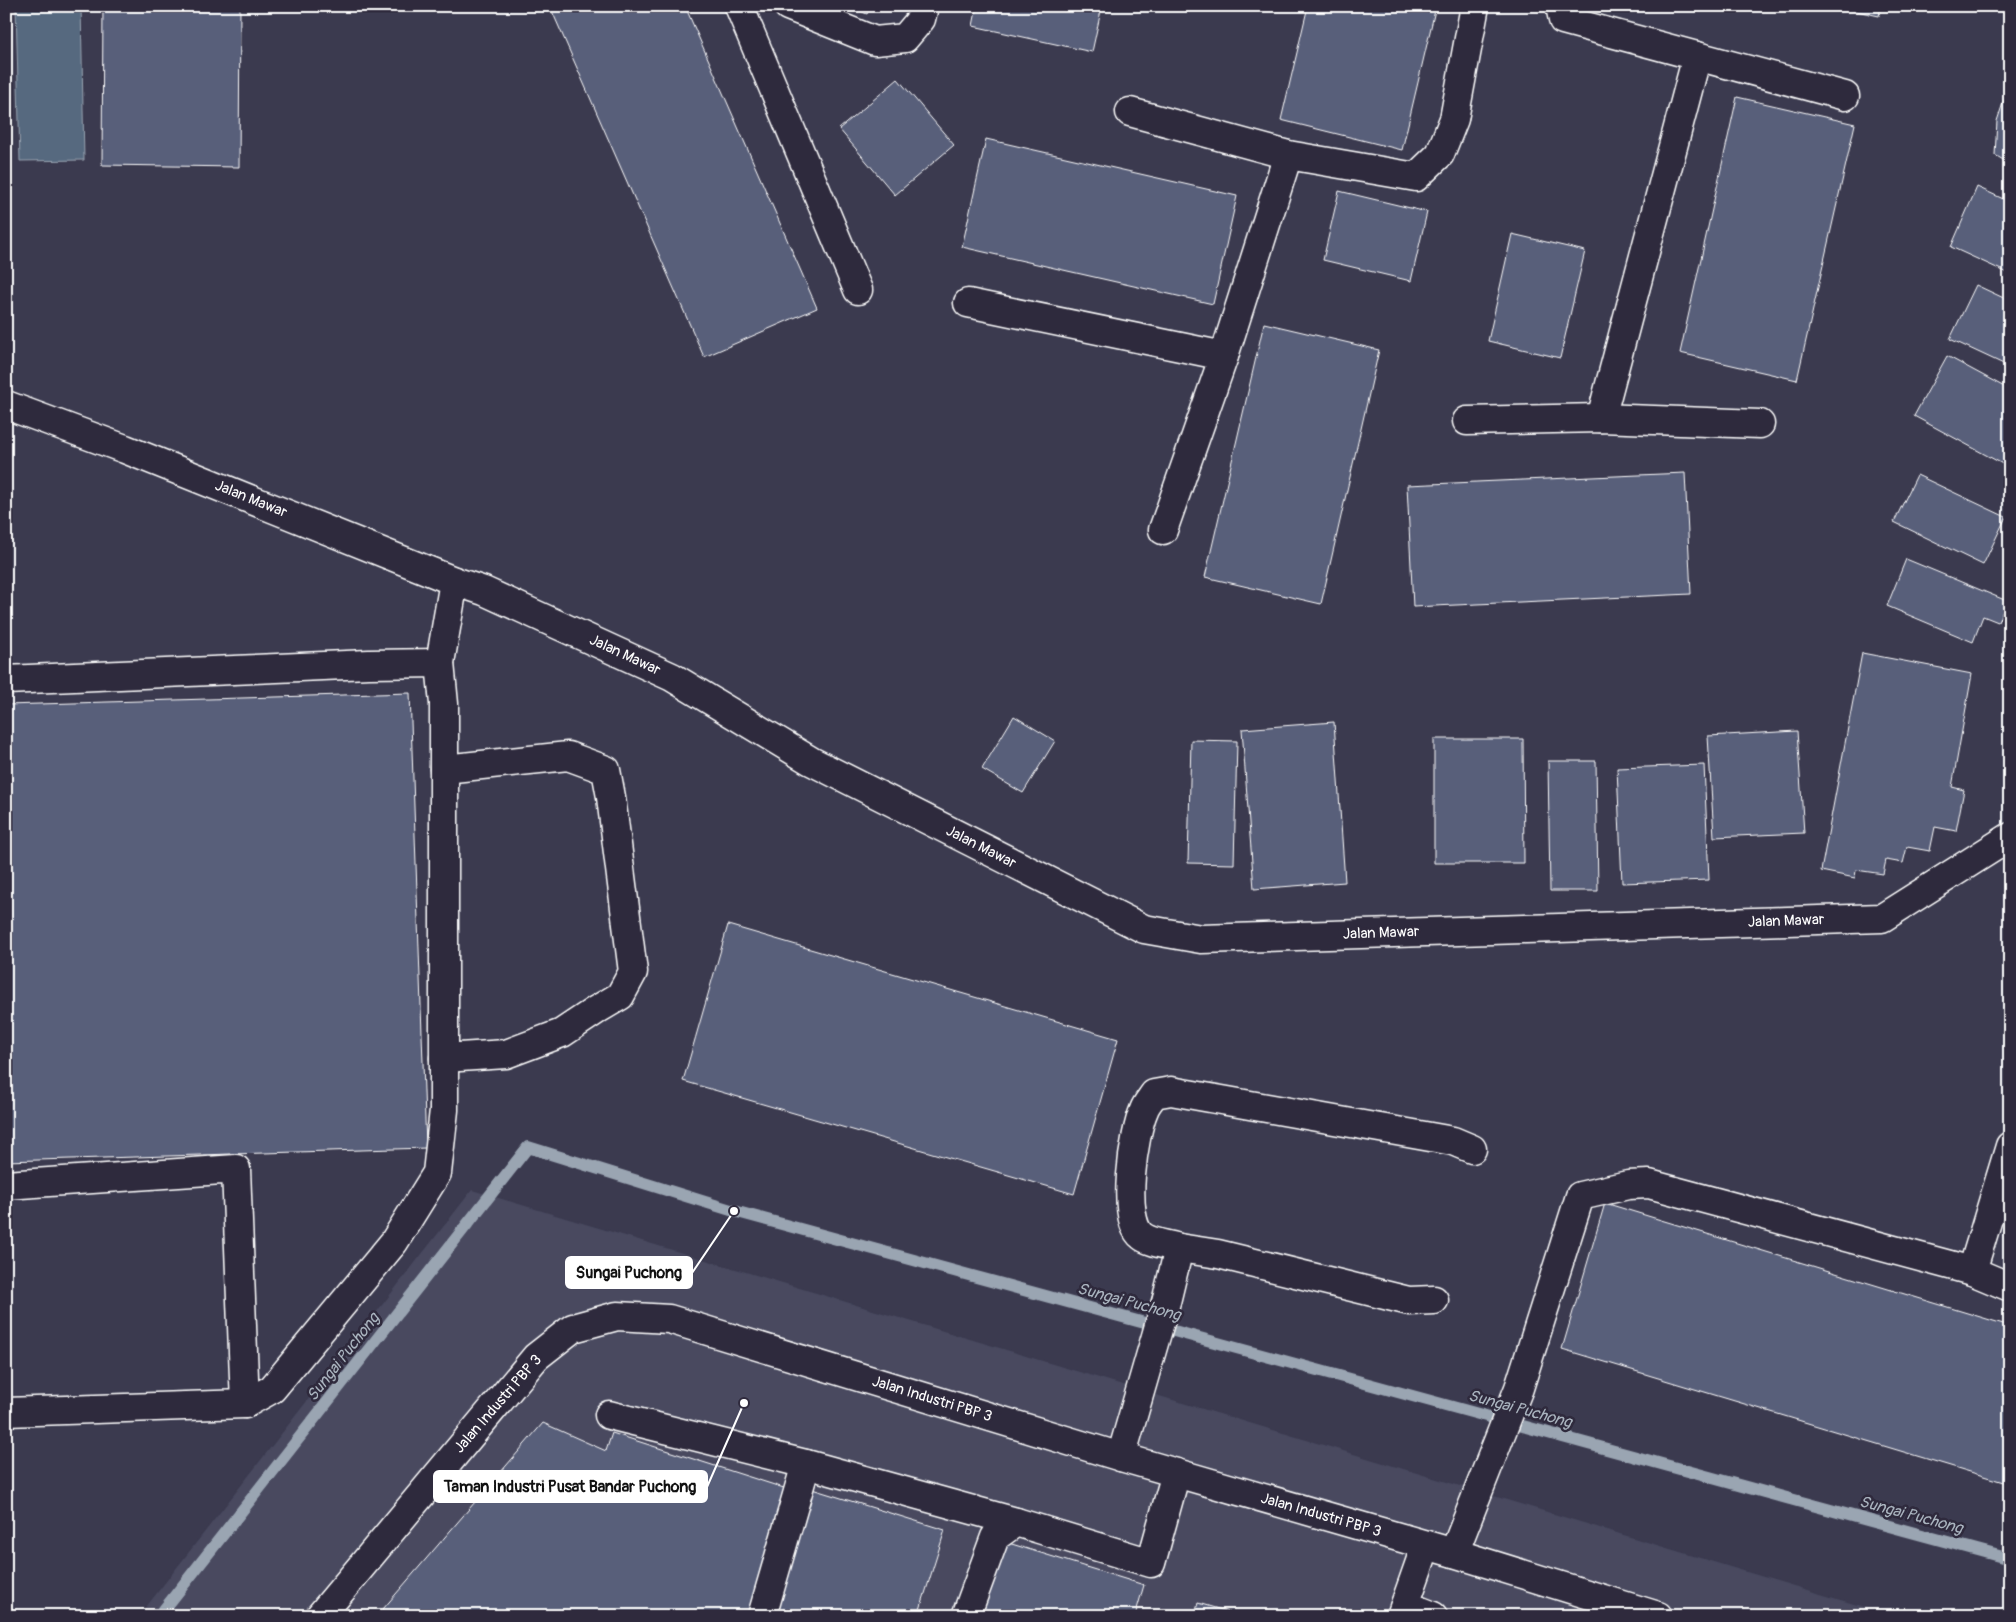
<svg xmlns="http://www.w3.org/2000/svg" width="2016" height="1622" font-family="Pangolin,sans-serif">
	<style>
		.built { fill: #48495f }
		.water { fill: #56697f; stroke: #9aa5b2 }
		.lines { fill: none; stroke-linecap: round; stroke-linejoin: round }
		.stream { stroke: #9aa5b2; stroke-width: 12 }
		.building { fill: #585e7a; stroke: #fff }
		.minor-casing { stroke: #fff; stroke-width: 31 }
		.minor { stroke: #2f2a3d; stroke-width: 28 }
		.labels { text-anchor: middle; dominant-baseline: central; stroke-width: 5; stroke-linejoin: round; paint-order: stroke }
		.street-label { font-size: 15px; fill: #fff; stroke: #2f2a3d }
		.water-label { font-size: 16px; font-style: italic; fill: #aab4bf; stroke: #2f2a3d }
		.leader { fill: none; stroke: #fff; stroke-width: 2 }
		.callout-dot { fill: #fff; stroke: #2f2a3d; stroke-width: 2 }
		.callout { fill: #fff; stroke: #fff; stroke-width: 2 }
		.callout-label { font-size: 16px; text-anchor: middle; font-weight: bold; fill: #111 }
	</style>
	<rect width="100%" height="100%" fill="#3b3a4f"/>
	<filter id="ink" filterUnits="userSpaceOnUse"><feTurbulence type="fractalNoise" baseFrequency=".02" numOctaves="2"/><feDisplacementMap in="SourceGraphic" scale="10" xChannelSelector="R" yChannelSelector="G"/><feConvolveMatrix kernelMatrix="1 2 1 2 8 2 1 2 1" color-interpolation-filters="sRGB"/></filter>
	<g filter="url(#ink)">
		<polygon class="built" points="472,1190 1894,1616 139,1616"/>
		<polygon class="water" points="16,6 81,6 84,160 20,161"/>
		<g class="lines">
			<polyline class="stream" points="159,1616 528,1147 734,1211 2010,1559"/>
		</g>
		<g class="building">
			<polygon points="103,6 240,6 239,167 102,165"/>
			<polygon points="562,6 685,6 817,308 704,357 552,11"/>
			<polygon points="849,6 871,6 867,14"/>
			<polygon points="977,6 1102,6 1092,52 973,26"/>
			<polygon points="1308,6 1436,6 1402,150 1281,120"/>
			<polygon points="1834,6 1881,6 1879,16"/>
			<polygon points="898,79 954,145 895,195 839,129"/>
			<polygon points="2010,82 2010,164 1995,155 1997,121"/>
			<polygon points="1737,97 1855,124 1797,380 1680,353"/>
			<polygon points="986,139 1237,196 1213,304 962,247"/>
			<polygon points="1977,187 2010,202 2010,274 1951,247"/>
			<polygon points="1339,191 1427,212 1411,281 1323,260"/>
			<polygon points="1512,234 1585,251 1560,358 1488,341"/>
			<polygon points="1976,285 2010,301 2010,367 1950,339"/>
			<polygon points="1264,323 1379,350 1321,604 1205,577"/>
			<polygon points="1947,356 2010,390 2010,468 1914,416"/>
			<polygon points="1685,473 1691,594 1413,607 1407,485"/>
			<polygon points="1917,475 2006,517 1983,565 1894,522"/>
			<polygon points="1906,559 2007,601 1998,622 1983,616 1973,642 1887,606"/>
			<polygon points="1862,653 1972,674 1952,787 1964,790 1956,831 1935,827 1930,851 1907,847 1903,863 1886,860 1883,874 1856,870 1855,878 1821,871"/>
			<polygon points="410,693 426,1148 6,1161 6,705"/>
			<polygon points="1014,716 1055,741 1023,793 982,769"/>
			<polygon points="1334,722 1345,882 1254,889 1242,729"/>
			<polygon points="1797,731 1804,833 1714,837 1708,736"/>
			<polygon points="1434,739 1523,739 1524,863 1434,863"/>
			<polygon points="1191,740 1237,741 1234,864 1188,863"/>
			<polygon points="1548,761 1596,761 1598,891 1550,891"/>
			<polygon points="1704,765 1709,880 1622,883 1617,768"/>
			<polygon points="728,925 1118,1039 1074,1194 683,1081"/>
			<polygon points="1605,1203 2010,1326 2010,1484 1562,1349"/>
			<polygon points="543,1423 606,1451 612,1433 787,1489 747,1616 377,1616"/>
			<polygon points="812,1489 945,1530 918,1616 773,1616"/>
			<polygon points="1002,1541 1144,1585 1135,1616 979,1616"/>
			<polygon points="1198,1603 1242,1616 1194,1616"/>
		</g>
		<g class="lines">
			<defs>
				<g id="minor">
					<polyline points="739,6 858,290"/>
					<polyline points="788,6 875,41 905,38 921,19 924,6"/>
					<polyline points="1560,6 1563,20 1845,96"/>
					<polyline points="1130,112 1288,155 1416,177 1440,154 1454,119 1475,6"/>
					<polyline points="968,303 1224,356"/>
					<polyline points="6,405 125,449 454,581 484,591 672,677 811,761 1144,929 1201,939 1882,918 2010,837"/>
					<polyline points="1601,418 1697,56"/>
					<polyline points="1467,421 1601,418 1760,424"/>
					<polyline points="1163,530 1224,356 1288,155"/>
					<polyline points="440,663 454,581"/>
					<polyline points="6,680 369,664 440,663 444,704 444,1110 437,1173 394,1242 272,1389 245,1404 6,1412"/>
					<polyline points="444,1058 506,1054 562,1033 598,1009 620,996 633,972 611,797 606,770 568,756 444,769"/>
					<polyline points="6,1185 236,1169 245,1404"/>
					<polyline points="1179,1248 1218,1254 1409,1301 1434,1300"/>
					<polyline points="1972,1271 2010,1146"/>
					<polyline points="609,1415 806,1464"/>
					<path d="M1121,1457L1167,1298L1179,1248C1169,1245 1149,1242 1142,1236C1120,1220 1134,1132 1144,1110C1146,1104 1151,1099 1154,1094L1171,1091L1453,1141L1472,1149"/>
					<polyline points="1454,1553 1519,1388 1580,1196 1628,1185 1649,1184 1972,1271 2010,1287"/>
					<polyline points="1405,1605 1433,1616"/>
					<polyline points="320,1616 536,1357 573,1328 617,1316 669,1319 1121,1457 1454,1553 1658,1616"/>
					<polyline points="762,1616 806,1464 1016,1522"/>
					<polyline points="966,1616 995,1537 1016,1522 1151,1563 1176,1473"/>
					<polyline points="1401,1616 1426,1545"/>
				</g>
			</defs>
			<use href="#minor" class="minor-casing"/>
			<use href="#minor" class="minor"/>
		</g>
	</g>
	<g class="labels">
		<g class="street-label">
			<text transform="translate(251 499) rotate(22)">Jalan Mawar</text>
			<text transform="translate(625 655) rotate(25)">Jalan Mawar</text>
			<text transform="translate(981 847) rotate(27)">Jalan Mawar</text>
			<text transform="translate(1786 921) rotate(-2)">Jalan Mawar</text>
			<text transform="translate(1381 933) rotate(-2)">Jalan Mawar</text>
			<text transform="translate(932 1399) rotate(17)">Jalan Industri PBP 3</text>
			<text transform="translate(498 1404) rotate(-49)">Jalan Industri PBP 3</text>
			<text transform="translate(1321 1515) rotate(16)">Jalan Industri PBP 3</text>
		</g>
		<g class="water-label">
			<text transform="translate(1129 1302) rotate(15)">Sungai Puchong</text>
			<text transform="translate(343 1357) rotate(-52)">Sungai Puchong</text>
			<text transform="translate(1520 1409) rotate(15)">Sungai Puchong</text>
			<text transform="translate(1911 1515) rotate(15)">Sungai Puchong</text>
		</g>
	</g>
	<path class="leader" d="M734 1211L692 1273M744 1403L707 1487"/>
	<g class="callout-dot">
		<circle cx="734" cy="1211" r="5"/>
		<circle cx="744" cy="1403" r="5"/>
	</g>
	<g class="callout">
		<rect x="566" y="1257" width="126" height="31" rx="5"/>
		<rect x="434" y="1471" width="273" height="31" rx="5"/>
	</g>
	<g class="callout-label">
		<text x="629" y="1278">Sungai Puchong</text>
		<text x="570" y="1492">Taman Industri Pusat Bandar Puchong</text>
	</g>
	<rect width="2016" height="1622" fill="none" stroke="#2f2a3d" stroke-width="25"/>
	<rect x="12" y="12" width="1991" height="1597" fill="none" stroke="#fff" stroke-width="2" filter="url(#ink)"/>
</svg>
